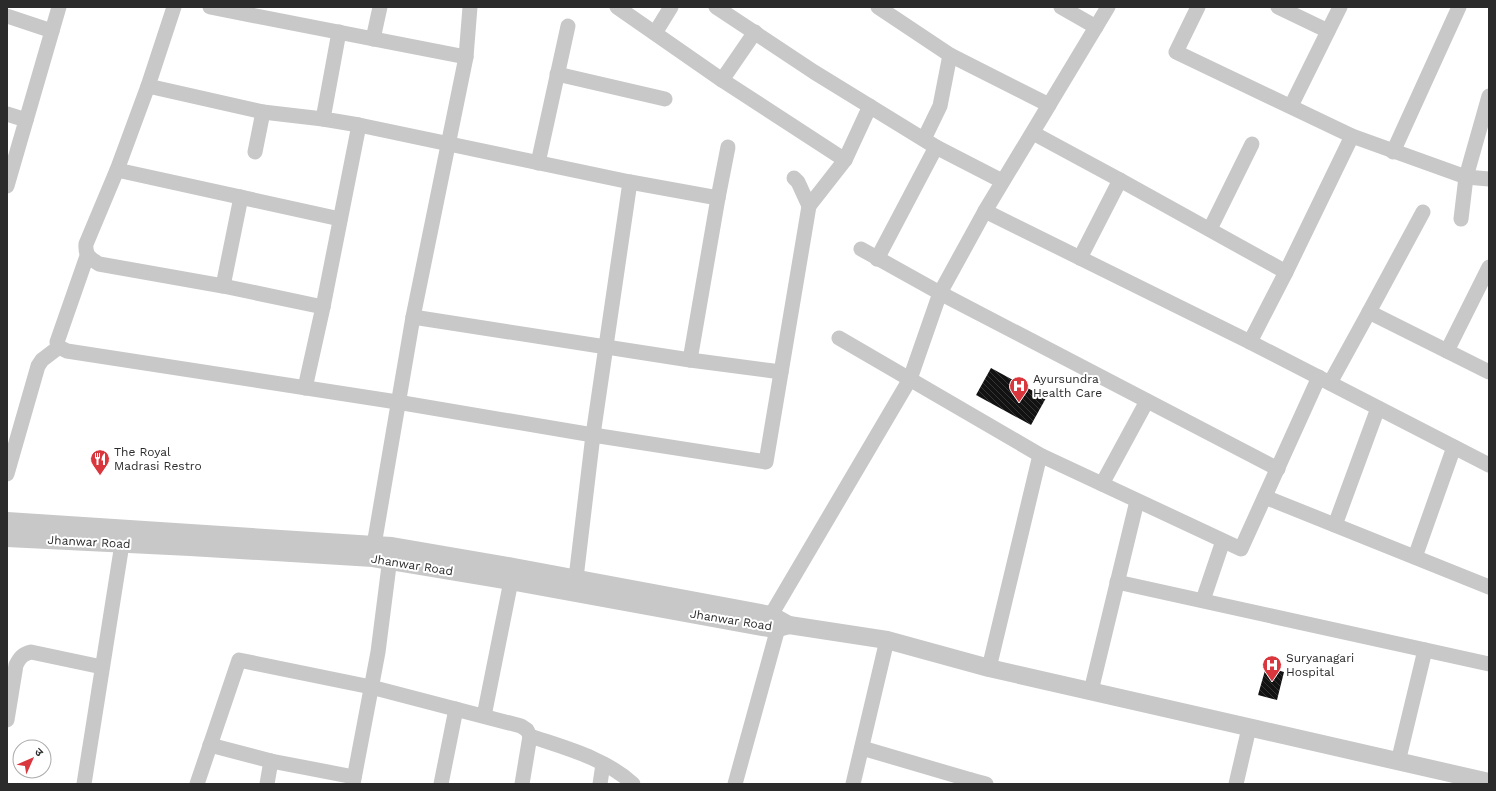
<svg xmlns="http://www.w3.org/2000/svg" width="1496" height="791" font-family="'Work Sans','Noto Sans Devanagari',sans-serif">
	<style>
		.building { fill: url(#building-back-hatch) }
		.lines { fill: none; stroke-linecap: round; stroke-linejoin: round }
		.minor { stroke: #c8c8c8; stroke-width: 15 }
		.tertiary { stroke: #c8c8c8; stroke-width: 18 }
		.labels { text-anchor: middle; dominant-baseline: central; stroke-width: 4; stroke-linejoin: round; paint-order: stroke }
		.poi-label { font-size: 12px; fill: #2b2b2b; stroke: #fff; text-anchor: start }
		.street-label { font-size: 12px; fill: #2b2b2b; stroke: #fff }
	</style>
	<defs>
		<pattern id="building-back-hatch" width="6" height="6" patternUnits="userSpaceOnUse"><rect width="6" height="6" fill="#121212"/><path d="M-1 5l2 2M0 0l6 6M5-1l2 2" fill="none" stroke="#353535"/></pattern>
	</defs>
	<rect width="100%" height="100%" fill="#fff"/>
	<g class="building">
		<polygon points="991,368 1046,398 1031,425 976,395"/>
		<polygon points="1266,667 1284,672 1277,700 1258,695"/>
	</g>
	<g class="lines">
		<g class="minor">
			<polyline points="174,7 148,86 263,112 323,119"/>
			<polyline points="210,7 466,57 470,7"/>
			<polyline points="617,7 722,80 845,160"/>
			<polyline points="716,7 814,72 936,147 1002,181"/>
			<polyline points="878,7 950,55 1049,105 1108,7"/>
			<polyline points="1061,7 1096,27"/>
			<polyline points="1198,7 1176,52 1352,136 1466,177 1489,179"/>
			<polyline points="1278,7 1328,31"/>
			<polyline points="7,16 52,31"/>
			<polyline points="655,33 671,7"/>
			<polyline points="373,39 380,7"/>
			<polyline points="557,74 665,99"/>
			<polyline points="722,80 755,32"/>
			<polyline points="148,86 117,170 340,219"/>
			<polyline points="1049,105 985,211 1250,342 1286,272 1352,136"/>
			<polyline points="1291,106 1340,7"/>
			<polyline points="7,114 26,120"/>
			<polyline points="359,125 630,182 593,435 576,578"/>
			<polyline points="1033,133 1120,180 1286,272"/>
			<polyline points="924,139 940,106 950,55"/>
			<polyline points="255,152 263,112"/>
			<polyline points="1393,152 1459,7"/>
			<polyline points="538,163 568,26"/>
			<path d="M117,170L86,244C85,256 90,258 99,264L223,286L323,307"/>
			<polyline points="794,178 798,182 809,206 845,160 870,106"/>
			<polyline points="7,186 59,7"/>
			<polyline points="718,198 728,147"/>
			<polyline points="1461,219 1466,177 1489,96"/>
			<polyline points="1210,229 1252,144"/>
			<polyline points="861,249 940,293 1278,469"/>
			<polyline points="87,256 57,342 59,347 67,351 397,402 593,435 766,462 809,206"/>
			<polyline points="1080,258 1120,180"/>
			<polyline points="877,259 936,147"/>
			<polyline points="223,286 241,197"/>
			<polyline points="1369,312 1423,212"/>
			<polyline points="413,317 690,360 718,198 630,182"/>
			<polyline points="839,338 1040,455 1241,549 1319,377"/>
			<polyline points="1250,342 1489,465"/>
			<polyline points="1447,351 1489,267"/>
			<polyline points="690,360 781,372"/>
			<polyline points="1330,383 1369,312 1489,372"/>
			<polyline points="305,388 323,307 359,125 323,119 339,32"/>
			<polyline points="7,474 38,366 42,360 59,347"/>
			<polyline points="1102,484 1147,401"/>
			<polyline points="1265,497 1489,587"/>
			<polyline points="1335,525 1378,408"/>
			<polyline points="374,545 413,317 466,57"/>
			<polyline points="1415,557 1454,447"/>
			<polyline points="1117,582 1489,664"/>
			<polyline points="1203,600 1223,541"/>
			<polyline points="771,615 910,379 940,293 985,211"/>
			<polyline points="989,668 1040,455"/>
			<polyline points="1091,691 1137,501"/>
			<polyline points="484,716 511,581"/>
			<path d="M7,720L16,665C20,657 23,654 31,652L102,667"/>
			<path d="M530,736C565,748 605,758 633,784"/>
			<polyline points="210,745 271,761 354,777"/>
			<polyline points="862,748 971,780 970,784"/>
			<polyline points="1398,762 1425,650"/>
			<polyline points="971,780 986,784"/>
			<polyline points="84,784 122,544"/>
			<polyline points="197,784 239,660 371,687 521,726 527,730 530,736 522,784"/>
			<polyline points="267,784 271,761"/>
			<polyline points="353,784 378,652 391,550"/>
			<polyline points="441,784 456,709"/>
			<polyline points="600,784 603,764"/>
			<polyline points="735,784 778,628"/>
			<polyline points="853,784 887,640"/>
			<polyline points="1236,784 1249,728"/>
		</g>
		<g class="tertiary">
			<polyline points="7,521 374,545 392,546 514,567 771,615 789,625 887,640 989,668 1489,782"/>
			<polyline points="7,538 190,547 373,558 511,581 768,628 778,628 789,625"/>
		</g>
	</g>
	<defs>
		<symbol id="hospital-pin" viewBox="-11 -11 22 30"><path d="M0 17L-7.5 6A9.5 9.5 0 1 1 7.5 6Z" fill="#da363d" stroke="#fff"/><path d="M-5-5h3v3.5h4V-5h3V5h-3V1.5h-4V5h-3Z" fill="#fff"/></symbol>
		<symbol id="restaurant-pin" viewBox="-11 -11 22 30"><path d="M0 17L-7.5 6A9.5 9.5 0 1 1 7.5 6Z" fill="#da363d" stroke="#fff"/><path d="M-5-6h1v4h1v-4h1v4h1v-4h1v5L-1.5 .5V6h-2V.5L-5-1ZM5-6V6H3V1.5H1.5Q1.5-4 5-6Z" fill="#fff"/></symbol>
	</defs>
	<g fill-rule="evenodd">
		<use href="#hospital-pin" x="1008" y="375" width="22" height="30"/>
		<use href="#restaurant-pin" x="89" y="448" width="22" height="30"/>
		<use href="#hospital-pin" x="1261" y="654" width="22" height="30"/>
	</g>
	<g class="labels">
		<g class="poi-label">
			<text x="1033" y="379">Ayursundra<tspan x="1033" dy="14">Health Care</tspan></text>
			<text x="114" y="452">The Royal<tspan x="114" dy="14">Madrasi Restro</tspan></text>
			<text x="1286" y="658">Suryanagari<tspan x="1286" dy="14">Hospital</tspan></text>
		</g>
		<g class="street-label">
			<text transform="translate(89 542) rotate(3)">Jhanwar Road</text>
			<text transform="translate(412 565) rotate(9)">Jhanwar Road</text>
			<text transform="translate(731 620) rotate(9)">Jhanwar Road</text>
		</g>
	</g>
	<rect width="1496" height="791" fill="none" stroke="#2b2b2b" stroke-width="16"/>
	<g transform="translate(32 759) rotate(45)"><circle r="19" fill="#ffffff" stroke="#aaaaaa"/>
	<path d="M0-3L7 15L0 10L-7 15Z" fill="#da363d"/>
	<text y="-6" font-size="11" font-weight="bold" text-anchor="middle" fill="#2b2b2b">उ</text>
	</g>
</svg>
